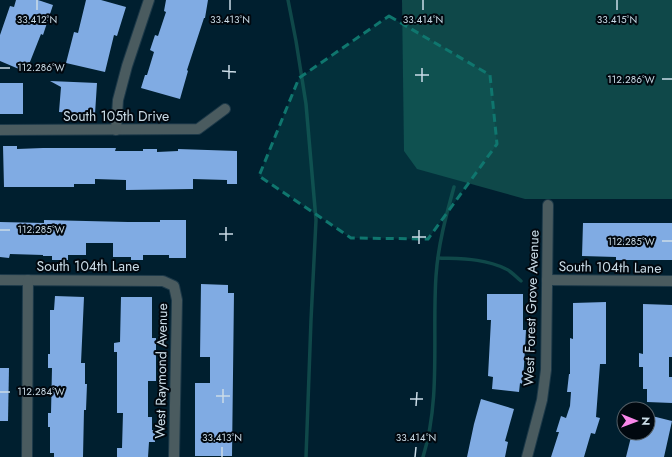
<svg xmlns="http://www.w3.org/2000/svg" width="672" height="457" font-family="Jost,sans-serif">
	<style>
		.water { fill: #0f4849 }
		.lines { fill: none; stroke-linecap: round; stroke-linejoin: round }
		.stream { stroke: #0f4849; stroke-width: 3.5 }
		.building { fill: #80abe3 }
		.minor-casing { stroke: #1c3949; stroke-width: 12 }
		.minor { stroke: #4a5b5f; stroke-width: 10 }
		.marked { fill: #0f766e; fill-opacity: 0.2; stroke: #0f766e; stroke-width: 3; stroke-dasharray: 8 5; stroke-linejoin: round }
		.ticks { fill: none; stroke: #cadce7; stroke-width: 1.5 }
		.labels { text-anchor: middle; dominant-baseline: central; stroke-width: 4; stroke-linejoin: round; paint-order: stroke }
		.street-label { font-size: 14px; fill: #cadce7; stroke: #01080f }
		.ticks-label { font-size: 10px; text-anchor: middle; fill: #cadce7; stroke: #01080f; stroke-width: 4; stroke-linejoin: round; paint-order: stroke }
	</style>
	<rect width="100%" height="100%" fill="#001f2f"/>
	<polygon class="water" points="402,0 672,0 672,199 525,199 417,169 404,151"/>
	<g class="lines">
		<g class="stream">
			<polyline points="288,0 296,41 306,104 316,220 311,320 306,457"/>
			<path d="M438,258C461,259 484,258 506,269C511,271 516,277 521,281"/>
			<path d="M423,457C441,399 432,336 436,276C438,245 446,216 454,187"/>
		</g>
	</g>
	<g class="building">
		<polygon points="16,0 38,0 53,5 43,35 41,34 26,72 0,61 0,35 10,6 14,7"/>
		<polygon points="86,0 101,0 126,7 117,36 114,35 105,72 66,63 74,32 78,33"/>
		<polygon points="166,0 208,0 205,18 204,18 187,70 188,71 180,99 141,88 145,75 147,75 154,52 150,50 155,35 158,36 166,12 164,11"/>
		<polygon points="50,81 97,83 95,114 59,112 61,87"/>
		<rect x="0" y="83" width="23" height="31"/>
		<polygon points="3,146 17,146 17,149 43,148 116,148 115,151 143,151 143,149 157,149 157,152 178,151 178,149 237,151 237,184 227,184 227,180 193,179 193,189 126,190 126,180 95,179 95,184 74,184 74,187 4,187"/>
		<polygon points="44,220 128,222 160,222 160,220 186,220 186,258 169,258 169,255 143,255 143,260 131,260 131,257 113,257 113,243 86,243 86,255 68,255 68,260 52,260 52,256 43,256 43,255 10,254 9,258 0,257 0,222 44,223"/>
		<polygon points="583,223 672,223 672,260 616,260 616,257 582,256"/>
		<polygon points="201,284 228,285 228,293 234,293 232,456 195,456 195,383 210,383 210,357 200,357"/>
		<polygon points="487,294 523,294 523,330 526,330 524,366 522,384 520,383 519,392 492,389 493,377 488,376 491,320 487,320"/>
		<polygon points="55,296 84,297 81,363 85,363 85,384 87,384 86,410 84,410 83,457 54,457 54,453 50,453 50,427 48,427 48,413 51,413 52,368 48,368 48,354 50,354 50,310 54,310"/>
		<polygon points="121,297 152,297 152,338 156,338 156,381 148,381 148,417 152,417 152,430 155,430 155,442 149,442 148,457 117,457 117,448 122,448 123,413 117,413 117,352 114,352 114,343 120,342"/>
		<polygon points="606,302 606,364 600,364 596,417 600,418 595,434 591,433 584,457 551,457 559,432 556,432 561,416 566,418 570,406 571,392 567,392 569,374 570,374 570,338 573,339 573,303"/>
		<polygon points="643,304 672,305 672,357 669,357 669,377 672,377 672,403 647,402 647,389 643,389 643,367 639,367 639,353 643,354"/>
		<polygon points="0,368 9,368 8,421 0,421"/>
		<polygon points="481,399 514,409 505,441 508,442 505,457 467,457 474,424"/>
		<polygon points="648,415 672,421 664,457 626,457 632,433 648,433"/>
	</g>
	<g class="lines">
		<defs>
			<g id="minor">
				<polyline points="0,130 198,129 225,109"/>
				<polyline points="116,130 118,100 127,66 149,0"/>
				<polyline points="0,280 163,281 174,286 177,300 174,457"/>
				<polyline points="547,280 672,281"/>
				<polyline points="27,457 28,280"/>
				<polyline points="527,457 542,400 546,370 548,205"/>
			</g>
		</defs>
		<use href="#minor" class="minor-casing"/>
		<use href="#minor" class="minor"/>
	</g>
	<path class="marked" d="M389,16L490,75L497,144L428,239L351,238L259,176L299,78Z"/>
	<path class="ticks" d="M37,10V0M230,10V0M423,10V0M617,10V0M0,68H10M222,71L236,72M415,75H429M229,79V65M662,79H672M422,82V68M0,230H10M219,234H233M412,237H426M226,241V227M662,241H672M419,244V230M0,392H10M216,396H230M410,399H423M223,403V389M416,406L417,392M222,457V447M415,457L416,447"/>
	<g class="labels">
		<g class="street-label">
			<text x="116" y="116">South 105th Drive</text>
			<text x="88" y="266">South 104th Lane</text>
			<text transform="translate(610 267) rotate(1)">South 104th Lane</text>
			<text transform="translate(531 308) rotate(-88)">West Forest Grove Avenue</text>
			<text transform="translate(161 371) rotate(-89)">West Raymond Avenue</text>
		</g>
	</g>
	<g class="ticks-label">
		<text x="37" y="23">33.412°N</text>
		<text x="230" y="23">33.413°N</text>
		<text x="423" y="23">33.414°N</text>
		<text x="617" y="23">33.415°N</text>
		<text x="41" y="71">112.286°W</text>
		<text x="631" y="83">112.286°W</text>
		<text x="41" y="233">112.285°W</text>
		<text x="631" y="245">112.285°W</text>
		<text x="41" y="395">112.284°W</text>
		<text x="222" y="441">33.413°N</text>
		<text x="416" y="441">33.414°N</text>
	</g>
	<g transform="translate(636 421) rotate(91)"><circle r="19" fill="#01080f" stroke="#515d65"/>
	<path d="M0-3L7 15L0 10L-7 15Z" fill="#f987e9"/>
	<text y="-6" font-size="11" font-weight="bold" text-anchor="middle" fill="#cadce7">N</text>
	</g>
</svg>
